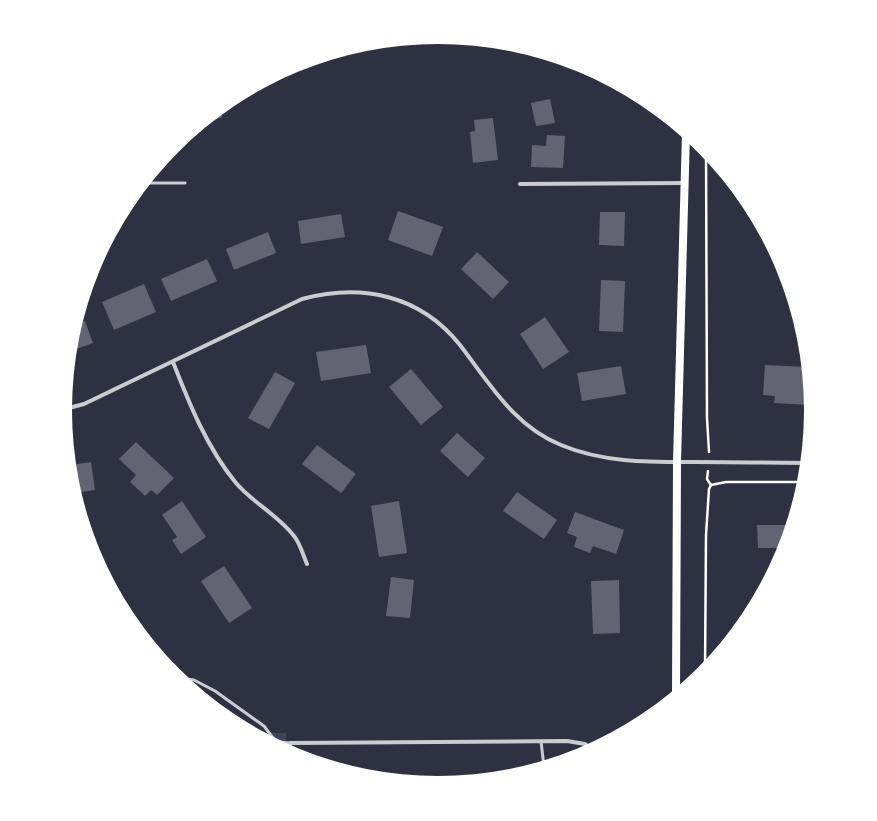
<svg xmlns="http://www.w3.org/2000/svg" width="877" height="821" font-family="'Crimson Pro',serif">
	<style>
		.green { fill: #3c4559 }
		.building { fill: #626471 }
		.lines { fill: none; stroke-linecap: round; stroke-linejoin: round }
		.path { stroke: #fff; stroke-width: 2.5 }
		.service { stroke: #caccd0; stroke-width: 3 }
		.minor { stroke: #caccd0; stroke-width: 4 }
		.secondary { stroke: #fff; stroke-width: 8 }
	</style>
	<rect width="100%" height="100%" fill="#2d3142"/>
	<polygon class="green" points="253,733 286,733 286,750"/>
	<g class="building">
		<polygon points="550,99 555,123 536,126 531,103"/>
		<polygon points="221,108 222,118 208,119 215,113"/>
		<polygon points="493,118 498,160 473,163 470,132 475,131 474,120"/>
		<polygon points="547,135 565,136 563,168 531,167 532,145 546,146"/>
		<polygon points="398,211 443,227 432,256 388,240"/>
		<polygon points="600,212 625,212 624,246 599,245"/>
		<polygon points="341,214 345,237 301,244 298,221"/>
		<polygon points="268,232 276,253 234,270 226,249"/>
		<polygon points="477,252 509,282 493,299 461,269"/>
		<polygon points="207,259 217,281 171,301 161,279"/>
		<polygon points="601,280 625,281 623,332 599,331"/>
		<polygon points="144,284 156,312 114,330 102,302"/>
		<polygon points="545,317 569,352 543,369 520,334"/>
		<polygon points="85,321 93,343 71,351 76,324"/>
		<polygon points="366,345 371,373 321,381 316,352"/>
		<polygon points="765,365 808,367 811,405 774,403 775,396 763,395"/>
		<polygon points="621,366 626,394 582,401 577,373"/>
		<polygon points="411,369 443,407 421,425 389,387"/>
		<polygon points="275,372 295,383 269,429 248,418"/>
		<polygon points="457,433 485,458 468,477 440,451"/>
		<polygon points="136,442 174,478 157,495 151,490 145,496 130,482 136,475 119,459"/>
		<polygon points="317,445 356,474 341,493 302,464"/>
		<polygon points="91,462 95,490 75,493 70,465"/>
		<polygon points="517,492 557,520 544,539 503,511"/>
		<polygon points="182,501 206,537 181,554 172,540 177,537 162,515"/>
		<polygon points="399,501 407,553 379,557 371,506"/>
		<polygon points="575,512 624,530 616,554 593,546 590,553 574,547 577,537 567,533"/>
		<polygon points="757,525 792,525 785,548 758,548"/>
		<polygon points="224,566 252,608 229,623 201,581"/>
		<polygon points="391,577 414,580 410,618 386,616"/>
		<polygon points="619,580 620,633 593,634 591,581"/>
	</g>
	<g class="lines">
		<g class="path">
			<polyline points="706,150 707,418 709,452"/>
			<polyline points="708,471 707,479 711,485"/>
			<polyline points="705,671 706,535 709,489 711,485 726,482 805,482"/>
		</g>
		<g class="service">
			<polyline points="144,183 185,183"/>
			<polyline points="178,678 194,680 215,691 264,726 276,742"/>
			<polyline points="269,741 290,743"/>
			<polyline points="541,741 544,767"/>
		</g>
		<g class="minor">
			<polyline points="520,184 684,183"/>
			<path d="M173,362C189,403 207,448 236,483C253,503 278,515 294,536C300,543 303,555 307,564"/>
			<path d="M65,409L84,404L302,299C362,283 420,295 460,345C490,384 514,426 561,445C604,463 650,462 695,462C732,462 770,463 807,463"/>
			<polyline points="290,753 290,743 567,741 585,744 592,750"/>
		</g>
		<polyline class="secondary" points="676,696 677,462 686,133"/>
	</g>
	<path d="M0 0H877V821H0ZM72 410a366 366 0 1 1 732 0a366 366 0 1 1-732 0Z" fill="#fff" fill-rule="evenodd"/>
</svg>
